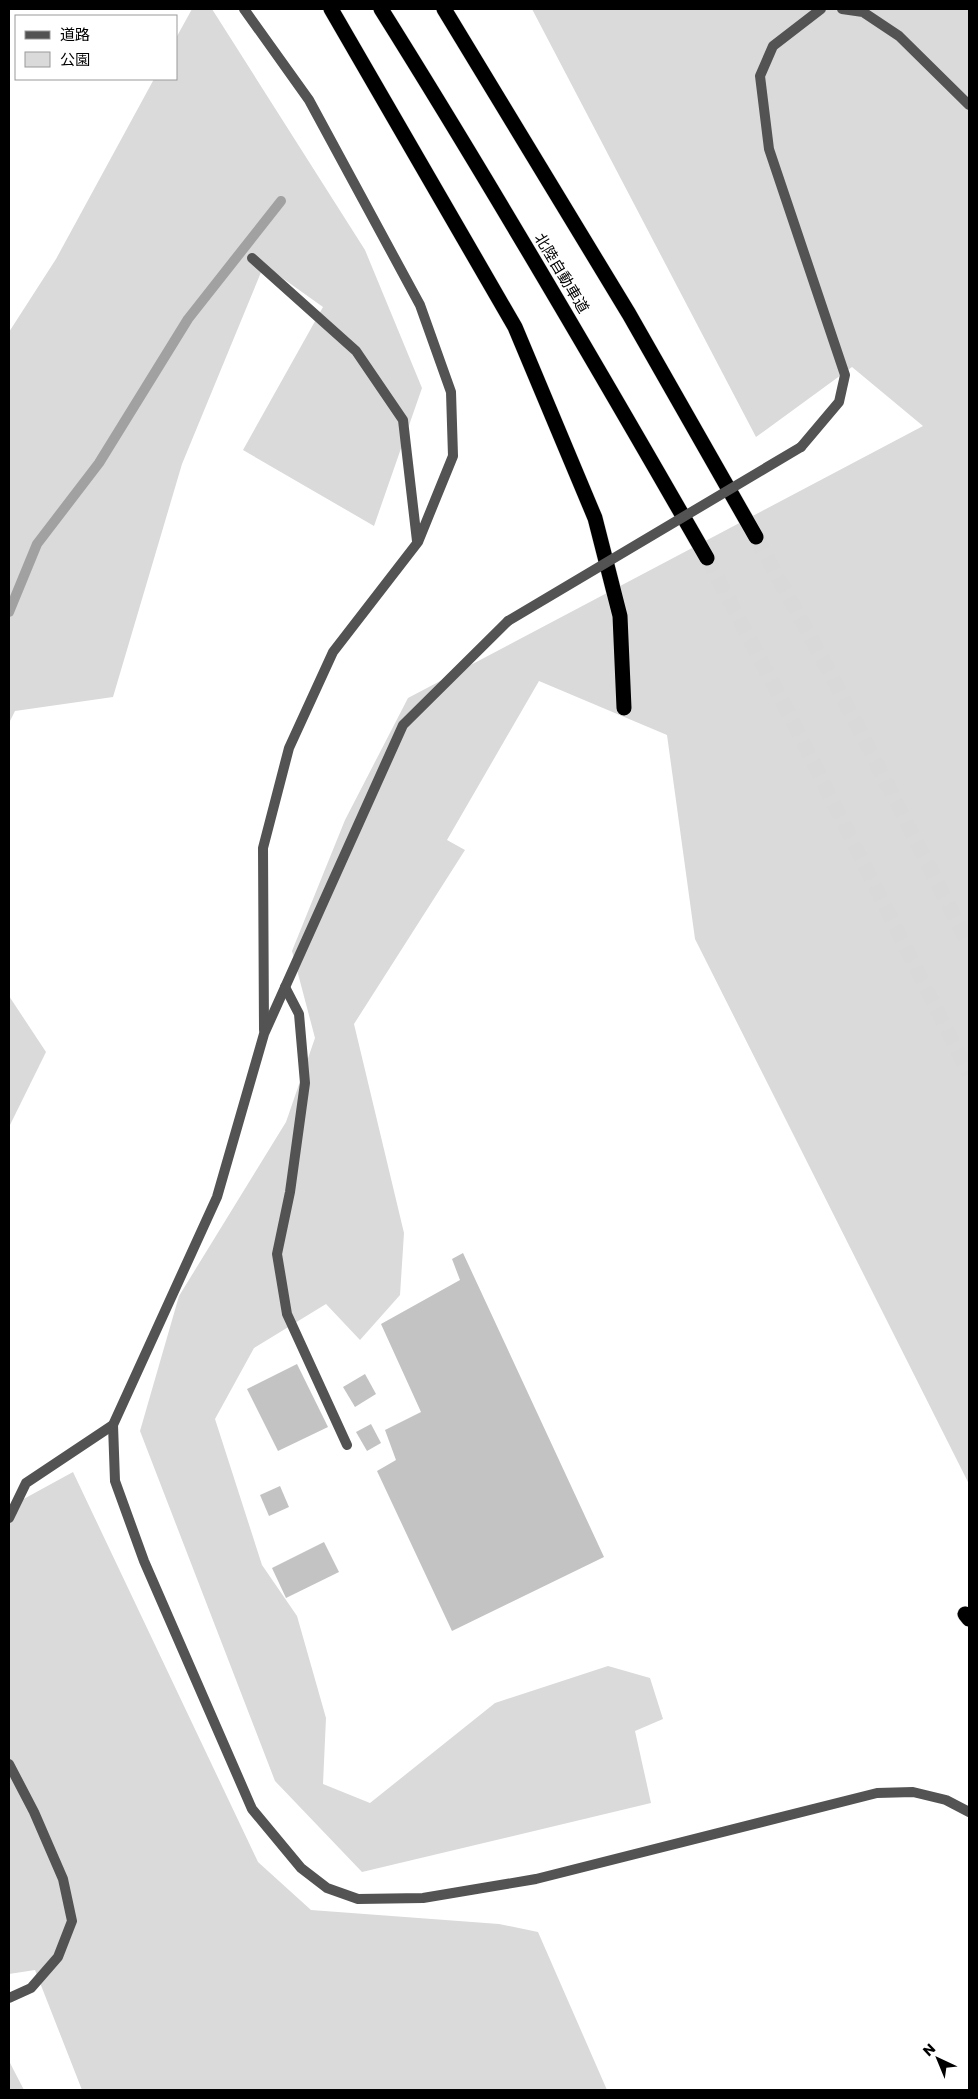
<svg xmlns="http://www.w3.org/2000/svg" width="978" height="2099" font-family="Poppins,'Noto Sans JP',sans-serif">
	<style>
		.green { fill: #dadada }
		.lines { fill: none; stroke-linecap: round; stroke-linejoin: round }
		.stream { stroke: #a1a1a1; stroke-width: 10 }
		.building { fill: #c3c3c3 }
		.highway-tunnel { stroke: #d9d9d9; stroke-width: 15; stroke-dasharray: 15 8; stroke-linecap: butt }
		.highway-casing { stroke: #dbdbdb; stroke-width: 16 }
		.street { stroke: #535353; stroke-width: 10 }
		.highway { stroke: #000; stroke-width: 15 }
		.street-bridge { stroke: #535353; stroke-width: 10 }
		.labels { text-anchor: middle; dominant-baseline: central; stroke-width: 5; stroke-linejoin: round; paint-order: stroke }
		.street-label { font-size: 15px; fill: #000; stroke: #fff }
	</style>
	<rect width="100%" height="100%" fill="#fff"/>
	<g class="green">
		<polygon points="192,9 212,9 365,250 422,388 374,526 243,450 323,307 264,265 182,464 113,697 15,711 9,723 9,332 56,259 154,79 176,79 176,38"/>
		<polygon points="532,9 969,9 969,1484 695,939 667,735 539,681 447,840 465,850 354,1024 404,1233 400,1295 360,1340 326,1304 254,1348 215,1419 262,1565 297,1616 326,1718 323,1784 370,1803 495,1703 608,1666 650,1678 663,1719 635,1731 651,1803 362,1872 275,1781 140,1431 179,1296 286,1122 315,1038 292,951 345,820 408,698 923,426 852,367 756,437"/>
		<polygon points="9,996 46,1052 9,1127"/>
		<polygon points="73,1472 258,1862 311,1910 499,1924 538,1932 607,2090 82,2090 35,1970 9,1974 9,1507"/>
		<polygon points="9,2061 24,2090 9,2089"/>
	</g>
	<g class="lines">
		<polyline class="stream" points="9,612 37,544 99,463 188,319 281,201"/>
	</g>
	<g class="building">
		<polygon points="463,1253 604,1557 452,1631 377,1471 396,1460 385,1430 421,1412 381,1324 460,1280 452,1259"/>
		<polygon points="297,1364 328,1427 278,1451 247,1389"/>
		<polygon points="365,1374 376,1394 355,1407 343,1387"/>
		<polygon points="371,1424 381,1443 367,1451 356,1432"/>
		<polygon points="280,1486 289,1507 269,1516 260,1495"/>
		<polygon points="324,1542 339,1572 286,1598 272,1568"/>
	</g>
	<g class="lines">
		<g class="highway-tunnel">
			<polyline points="756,537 837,686 969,945"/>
			<polyline points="707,558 789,714 969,1074"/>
		</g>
		<defs>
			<g id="highway">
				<polyline points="331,9 515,327 595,518 620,616 624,708"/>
				<path d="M381,9C494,189 601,373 707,558"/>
				<polyline points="444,9 629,314 756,537"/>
				<polyline points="965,1614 969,1619"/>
			</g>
		</defs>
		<use href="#highway" class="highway-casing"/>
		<g class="street">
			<polyline points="244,9 309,100 420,305 451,392 453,456 418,542 333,652 289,748 263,848 264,1030"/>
			<polyline points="842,9 863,12 899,36 969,105"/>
			<polyline points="252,258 356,351 403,420 417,541"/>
			<polyline points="801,447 839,402 845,375 769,149 760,76 773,46 821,9"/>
			<polyline points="508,621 403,725 264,1034 217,1197 113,1425 115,1481 144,1561 252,1809 301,1868 327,1888 358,1899 423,1898 536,1879 877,1793 913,1792 946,1800 969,1812"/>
			<polyline points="285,987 299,1014 305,1083 290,1192 277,1254 287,1314 347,1445"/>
			<polyline points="9,1518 26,1483 113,1425"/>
			<polyline points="9,1764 34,1812 63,1879 72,1921 58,1957 31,1988 9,1998"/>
		</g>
		<use href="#highway" class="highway"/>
		<polyline class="street-bridge" points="508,621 801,447"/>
	</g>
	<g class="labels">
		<g class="street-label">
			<text transform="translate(562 273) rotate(59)">北陸自動車道</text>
		</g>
	</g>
	<rect width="978" height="2099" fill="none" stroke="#000000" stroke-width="20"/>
	<rect x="15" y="15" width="162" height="65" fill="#ffffff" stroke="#999999"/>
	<rect x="25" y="31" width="25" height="8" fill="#535353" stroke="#999999"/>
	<text x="60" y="40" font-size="15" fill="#000000">道路</text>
	<rect x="25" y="52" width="25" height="15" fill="#dadada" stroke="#999999"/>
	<text x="60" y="65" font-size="15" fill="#000000">公園</text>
	<g transform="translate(938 2059) rotate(316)" stroke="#ffffff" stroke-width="4" paint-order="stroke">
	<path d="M0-4L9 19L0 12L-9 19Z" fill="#000000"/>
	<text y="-8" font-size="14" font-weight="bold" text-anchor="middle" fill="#000000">N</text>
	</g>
</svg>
